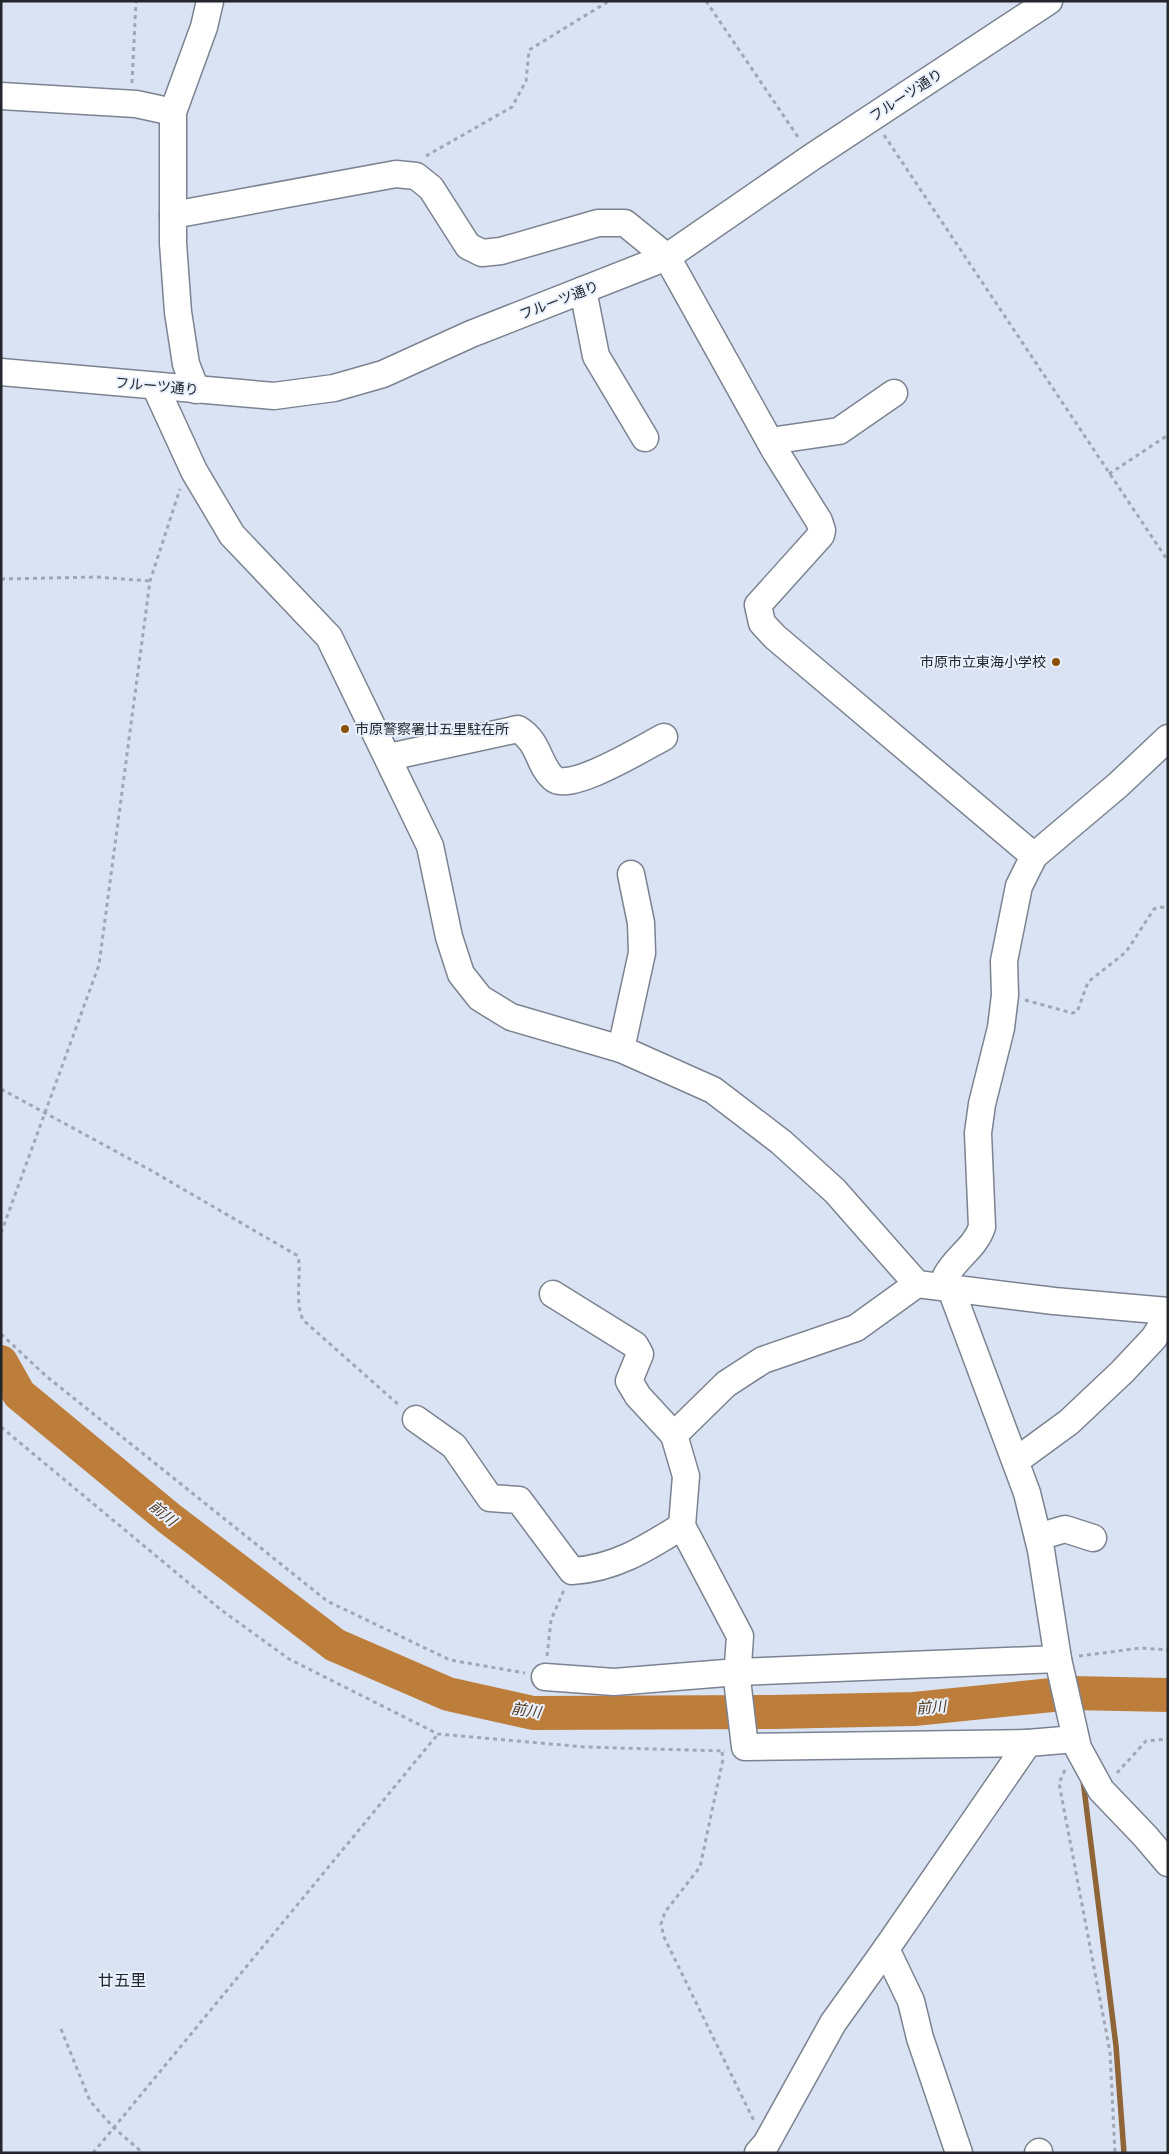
<svg xmlns="http://www.w3.org/2000/svg" width="1169" height="2154" font-family="Poppins,'Noto Sans JP',sans-serif">
	<style>
		.lines { fill: none; stroke-linecap: round; stroke-linejoin: round }
		.stream { stroke: #8f6436; stroke-width: 5.5 }
		.river { stroke: #bd7e3b; stroke-width: 34 }
		.minor-casing { stroke: #7b8391; stroke-width: 29 }
		.path { stroke: #a0a7b4; stroke-width: 3; stroke-dasharray: 4 4; stroke-linecap: butt }
		.minor { stroke: #fff; stroke-width: 26 }
		.poi-dot { fill: #8b5209; stroke: #e9f0fd; stroke-width: 2 }
		.labels { text-anchor: middle; dominant-baseline: central; stroke-width: 4; stroke-linejoin: round; paint-order: stroke }
		.street-label { font-size: 14px; fill: #23262c; stroke: #e9f0fd }
		.poi-label { font-size: 14px; fill: #23262c; stroke: #e9f0fd; text-anchor: end }
		.water-label { font-size: 15px; font-style: italic; fill: #54381c; stroke: #e9f0fd }
		.quarter-label { font-size: 16px; fill: #23262c; stroke: #e9f0fd }
	</style>
	<rect width="100%" height="100%" fill="#dae3f3"/>
	<g class="lines">
		<polyline class="stream" points="1083,1780 1116,2046 1124,2153"/>
		<polyline class="river" points="1,1362 19,1394 170,1519 335,1645 448,1694 533,1713 773,1712 914,1709 1072,1693 1168,1695"/>
		<defs>
			<g id="minor">
				<polyline points="1,96 136,104 173,112"/>
				<polyline points="173,215 396,174 416,176 431,188 468,246 482,253 501,251 598,223 625,223 667,257 774,449 819,521 822,530 821,535 758,605 762,623 775,637 1034,856"/>
				<polyline points="583,290 596,356 645,438"/>
				<polyline points="1,372 274,396 334,388 383,374 471,334 667,257 812,157 1049,1"/>
				<polyline points="155,386 194,471 232,535 329,637 430,846 449,937 461,974 480,998 511,1017 621,1049 713,1090 781,1142 835,1191 917,1284"/>
				<polyline points="196,390 186,364 178,312 173,243 173,112 204,27 210,1"/>
				<polyline points="770,441 839,431 894,393"/>
				<path d="M1168,738L1118,785L1034,856L1019,886L1004,961L1005,995L1001,1028L982,1104L978,1133L982,1227C975,1248 956,1257 946,1276L1027,1493L1041,1550L1058,1659L1078,1748L1101,1790L1145,1836L1168,1863"/>
				<path d="M389,757L518,729C540,742 538,765 553,778C569,794 646,746 664,737"/>
				<polyline points="621,1049 642,953 641,923 631,874"/>
				<polyline points="553,1294 635,1345 640,1354 629,1381 638,1396 674,1435"/>
				<path d="M416,1419L454,1446L490,1498L519,1500L572,1571C614,1569 647,1548 682,1526"/>
				<polyline points="1017,1460 1069,1422 1122,1372 1154,1338 1168,1315"/>
				<polyline points="1038,1537 1065,1529 1093,1538"/>
				<polyline points="545,1677 614,1682 738,1672 1058,1659"/>
				<polyline points="1028,1743 745,1747 737,1679 740,1636 682,1526 686,1476 674,1435 726,1384 763,1360 856,1328 917,1284 1054,1301 1168,1311"/>
				<polyline points="886,1949 911,2001 920,2038 959,2153"/>
				<polyline points="758,2153 766,2144 833,2023 886,1949 1028,1743 1075,1739"/>
				<polyline points="1038,2153 1039,2152"/>
			</g>
		</defs>
		<use href="#minor" class="minor-casing"/>
		<g class="path">
			<polyline points="706,1 800,140"/>
			<polyline points="132,83 136,1"/>
			<polyline points="884,135 1168,561"/>
			<polyline points="426,156 512,107 526,81 529,50 609,1"/>
			<polyline points="1109,474 1168,435"/>
			<polyline points="1,579 96,577 150,581"/>
			<polyline points="1025,1000 1072,1013 1077,1012 1088,982 1126,952 1154,909 1160,907 1168,908"/>
			<path d="M1,1089L152,1171L298,1256C302,1277 294,1300 303,1320L400,1406"/>
			<polyline points="1,1233 99,965 150,581 180,489"/>
			<polyline points="1,1334 46,1376 327,1601 450,1660 525,1673"/>
			<polyline points="1,1427 220,1609 289,1659 438,1734 585,1747 725,1751"/>
			<polyline points="547,1656 551,1620 564,1590"/>
			<polyline points="1079,1656 1141,1648 1168,1650"/>
			<polyline points="722,1752 723,1759 700,1867 665,1912 661,1924 664,1937 754,2121"/>
			<polyline points="1065,1770 1059,1783 1110,2052 1115,2153"/>
			<polyline points="1117,1773 1146,1741 1168,1739"/>
			<polyline points="61,2029 90,2101 113,2127 143,2153"/>
			<polyline points="93,2153 438,1734"/>
		</g>
		<use href="#minor" class="minor"/>
	</g>
	<g class="poi-dot">
		<circle cx="1056" cy="662" r="5"/>
		<circle cx="345" cy="729" r="5"/>
	</g>
	<g class="labels">
		<g class="street-label">
			<text transform="translate(906 95) rotate(-33)">フルーツ通り</text>
			<text transform="translate(559 300) rotate(-21)">フルーツ通り</text>
			<text transform="translate(157 386) rotate(5)">フルーツ通り</text>
		</g>
		<g class="poi-label">
			<text x="1046" y="662">市原市立東海小学校</text>
			<text x="355" y="729" text-anchor="start">市原警察署廿五里駐在所</text>
		</g>
		<g class="water-label">
			<text transform="translate(163 1513) rotate(39)">前川</text>
			<text transform="translate(931 1707) rotate(-5)">前川</text>
			<text transform="translate(526 1710) rotate(8)">前川</text>
		</g>
		<g class="quarter-label">
			<text x="122" y="1980">廿五里</text>
		</g>
	</g>
	<rect width="1169" height="2154" fill="none" stroke="#23262c" stroke-width="5"/>
</svg>
